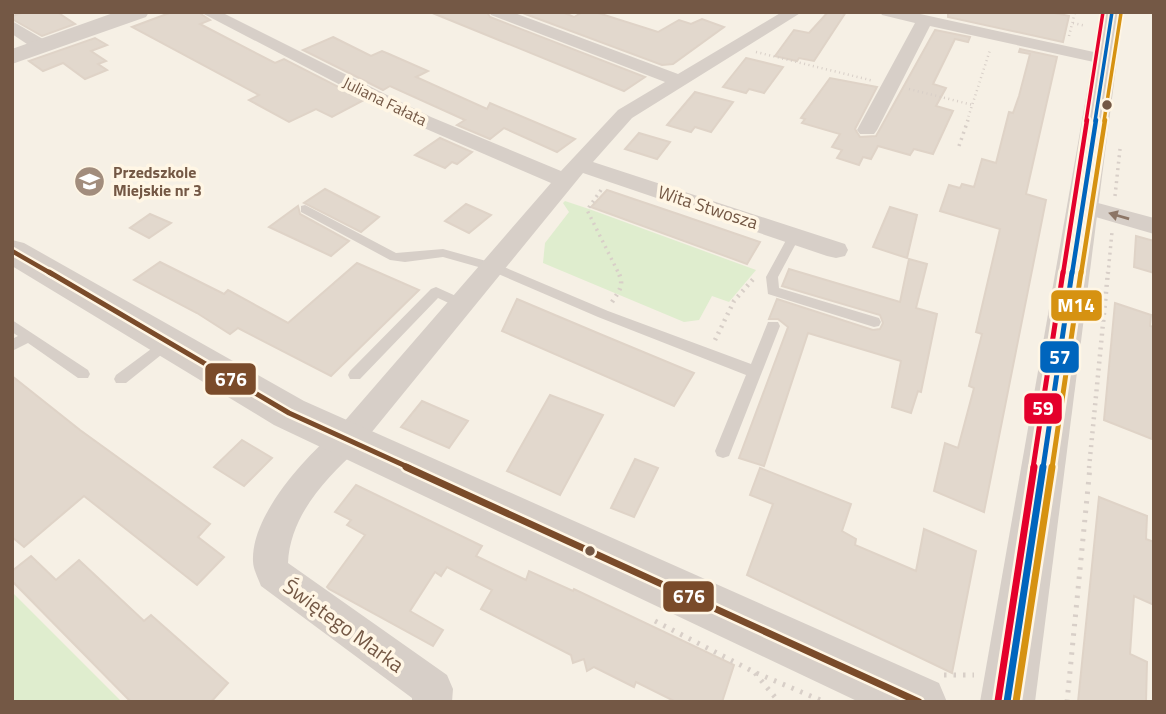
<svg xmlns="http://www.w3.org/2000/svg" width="1166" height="714" font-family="'Titillium Web',sans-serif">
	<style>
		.green { fill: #dfedce }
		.building { fill: #e2d8cd; stroke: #dfd3c7; stroke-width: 2 }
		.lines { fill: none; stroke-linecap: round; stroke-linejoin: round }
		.path-far3 { stroke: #d8cfc8; stroke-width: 2.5; stroke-dasharray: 1 3.5; stroke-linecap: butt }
		.path-far2 { stroke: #d8cfc8; stroke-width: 3.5; stroke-dasharray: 2 4.5; stroke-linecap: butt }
		.path-far1 { stroke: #d8cfc8; stroke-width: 4.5; stroke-dasharray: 2 5; stroke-linecap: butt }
		.path { stroke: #d8cfc8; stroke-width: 5; stroke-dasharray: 2.5 7; stroke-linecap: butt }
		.lane { fill: #d7cfc8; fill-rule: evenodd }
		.street { fill: #d7cfc8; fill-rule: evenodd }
		.secondary { fill: #d7cfc8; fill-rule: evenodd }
		.bus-1-far3-casing { stroke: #fff6e5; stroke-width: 7 }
		.bus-1-far2-casing { stroke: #fff6e5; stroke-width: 9 }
		.bus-1-far1-casing { stroke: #fff6e5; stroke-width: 10 }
		.bus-1-casing { stroke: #fff6e5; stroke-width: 12 }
		.bus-2-far3-casing { stroke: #fff6e5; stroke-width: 7 }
		.bus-2-far2-casing { stroke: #fff6e5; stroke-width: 9 }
		.bus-2-far1-casing { stroke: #fff6e5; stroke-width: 10 }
		.bus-2-casing { stroke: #fff6e5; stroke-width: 12 }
		.bus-3-far2-casing { stroke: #fff6e5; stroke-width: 9 }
		.bus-3-far1-casing { stroke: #fff6e5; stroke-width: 10 }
		.bus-3-casing { stroke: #fff6e5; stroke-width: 12 }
		.bus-4-far3-casing { stroke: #fff6e5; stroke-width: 7 }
		.bus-4-far2-casing { stroke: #fff6e5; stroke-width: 9 }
		.bus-4-far1-casing { stroke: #fff6e5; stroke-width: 10 }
		.bus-4-casing { stroke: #fff6e5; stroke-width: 12 }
		.bus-1-far3 { stroke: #0065bd; stroke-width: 3.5 }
		.bus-1-far2 { stroke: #0065bd; stroke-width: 4.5 }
		.bus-1-far1 { stroke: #0065bd; stroke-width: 5 }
		.bus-1 { stroke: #0065bd; stroke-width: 7 }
		.bus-2-far3 { stroke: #d69211; stroke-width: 3.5 }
		.bus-2-far2 { stroke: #d69211; stroke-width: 4.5 }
		.bus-2-far1 { stroke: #d69211; stroke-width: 5 }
		.bus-2 { stroke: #d69211; stroke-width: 7 }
		.bus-3-far2 { stroke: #7a4b2a; stroke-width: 4.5 }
		.bus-3-far1 { stroke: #7a4b2a; stroke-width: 5 }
		.bus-3 { stroke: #7a4b2a; stroke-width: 7 }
		.bus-4-far3 { stroke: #e4002b; stroke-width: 3.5 }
		.bus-4-far2 { stroke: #e4002b; stroke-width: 4.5 }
		.bus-4-far1 { stroke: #e4002b; stroke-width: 5 }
		.bus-4 { stroke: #e4002b; stroke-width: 7 }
		.oneway { fill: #8d7666 }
		.bus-dot { fill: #745845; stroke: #fff6e5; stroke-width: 2.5 }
		.labels { text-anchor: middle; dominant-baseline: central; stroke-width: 7; stroke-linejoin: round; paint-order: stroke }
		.far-street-label { font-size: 16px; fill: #745845; stroke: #fff6e5 }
		.far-poi-label { font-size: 16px; font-weight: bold; fill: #745845; stroke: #fff6e5; text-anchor: start }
		.street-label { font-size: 18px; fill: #745845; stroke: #fff6e5 }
		.near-street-label { font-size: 21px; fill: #745845; stroke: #fff6e5 }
		.line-badge { stroke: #fff6e5; stroke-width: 2.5 }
		.badge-label { font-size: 19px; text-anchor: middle; font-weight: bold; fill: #fff }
	</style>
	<rect width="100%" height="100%" fill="#f6f0e5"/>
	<g class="green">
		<polygon points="565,201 589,209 756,270 729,302 712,296 699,320 684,322 543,263 545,243 569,212 563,203"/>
		<polygon points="12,592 122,702 12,702"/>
	</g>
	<g class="building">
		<polygon points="25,12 57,12 75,24 42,36 12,19 12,16"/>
		<polygon points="172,12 198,12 210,20 200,24 275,63 284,59 364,100 332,117 316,109 289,122 249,100 259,95 132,27"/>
		<polygon points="430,12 487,12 490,17 645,77 624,91"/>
		<polygon points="520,12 562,12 574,17 583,12 595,12 658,32 679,20 691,24 702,19 724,27 673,64 662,65"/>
		<polygon points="828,12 846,12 814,61 799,58 797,61 775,56 794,30 809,33"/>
		<polygon points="948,12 1050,12 1069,16 1063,42 948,17"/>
		<polygon points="935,30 970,37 968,42 955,39 933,84 946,88 936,106 953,111 933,154 914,149 910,155 878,146 871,159 863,157 859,165 837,158 842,150 832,147 840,134 802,123 805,119 801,118 830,78 877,87 855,129 860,137 876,136"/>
		<polygon points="333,37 371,56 382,51 389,54 428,71 416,77 487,109 490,103 575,139 557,152 504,128 490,139 457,125 465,120 390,86 383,90 303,50"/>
		<polygon points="95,38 107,45 91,51 106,61 98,64 107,70 85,79 63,63 43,71 29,61"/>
		<polygon points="1020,49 1057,57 1026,194 1046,200 984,512 934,491 945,443 958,448 974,388 969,386 982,334 976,332 1000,229 940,211 949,185 960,188 962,184 974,187 982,159 996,163 1009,112 1013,113 1019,96 1030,54 1019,52"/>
		<polygon points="746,58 783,67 764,93 749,89 746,93 723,87"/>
		<polygon points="695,92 733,102 711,132 695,127 691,132 667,125"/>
		<polygon points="639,133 670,142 657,159 625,149"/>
		<polygon points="440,138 472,152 457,164 452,162 445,168 415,155"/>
		<polygon points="325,189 379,217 361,232 304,203"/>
		<polygon points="607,190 681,215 760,242 747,264 591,207"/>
		<polygon points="466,204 491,215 469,233 445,221"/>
		<polygon points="298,206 300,214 349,241 331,256 269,227"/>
		<polygon points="890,207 917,215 907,258 873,247"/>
		<polygon points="150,214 171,223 149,238 130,228"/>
		<polygon points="1136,236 1154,241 1154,273 1134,267"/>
		<polygon points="909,259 927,264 916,308 937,314 921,392 918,391 911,413 892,407 901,361 808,333 764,466 739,458 788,327 778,319 769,319 777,299 873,330 880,329 883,323 880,315 782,286 789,269 900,302"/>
		<polygon points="160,262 224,294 228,290 288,323 357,263 419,290 331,376 238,328 230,334 197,313 134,280"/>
		<polygon points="517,299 600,334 694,373 674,406 502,331"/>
		<polygon points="1115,303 1151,315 1150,326 1154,327 1152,439 1104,420"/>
		<polygon points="12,376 80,430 210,524 198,537 224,557 197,585 84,496 24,547 12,537"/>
		<polygon points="550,395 603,415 560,495 507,471"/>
		<polygon points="422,401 468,421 449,448 401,427"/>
		<polygon points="242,440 272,458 244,486 214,467"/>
		<polygon points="635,459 658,468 634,517 611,508"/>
		<polygon points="760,468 851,504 842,531 856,539 855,545 916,571 924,529 976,551 952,673 747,575 773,504 750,495"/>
		<polygon points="356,485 482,546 476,556 526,580 529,571 573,591 574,589 734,665 722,702 676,702 636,682 634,687 594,667 587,671 584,659 573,663 571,655 481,609 492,590 447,567 441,576 435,572 410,611 443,630 433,646 329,589 327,587 365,535 347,525 351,520 335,512"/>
		<polygon points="1099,497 1147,516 1146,539 1154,542 1154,605 1134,596 1130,654 1147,662 1146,702 1078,702"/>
		<polygon points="31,556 56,580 79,560 144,621 151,615 228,683 211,702 131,702 12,581 12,571"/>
	</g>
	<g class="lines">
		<g class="path-far3">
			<polyline points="1073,23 1086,26"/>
			<polyline points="1069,36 1075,12"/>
			<polyline points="756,52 874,81"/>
			<polyline points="909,89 973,105"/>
			<polyline points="967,121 990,50"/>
		</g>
		<g class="path-far2">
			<polyline points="959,146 968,120"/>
			<polyline points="601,190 587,210 619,274"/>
			<polyline points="1115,196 1120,149"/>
			<polyline points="1108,274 1112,232"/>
		</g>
		<g class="path-far1">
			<path d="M612,302C619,291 625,285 618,272"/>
			<polyline points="715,340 734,301 755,277"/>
			<polyline points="1089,468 1108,272"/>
		</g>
		<g class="path">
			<polyline points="655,621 754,672 825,702"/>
			<polyline points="755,673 779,702"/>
			<polyline points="944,675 974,675"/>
			<polyline points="1067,702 1090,467"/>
		</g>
		<g class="lane">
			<polygon points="305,205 396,253 443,249 497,264 608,311 751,364 768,322 778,322 780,326 729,456 723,458 717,456 715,451 746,375 598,317 489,270 443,257 405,262 390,260 301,212 301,206"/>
			<polygon points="794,232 800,236 778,277 779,288 879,318 881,322 879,326 874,327 768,294 766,277 790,233"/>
			<polygon points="436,287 467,301 469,304 467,307 457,307 438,298 360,379 350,379 348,375 350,371 431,289"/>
			<polygon points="12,320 88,370 90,374 88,378 78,378 28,343 12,351 12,339 18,336 12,332"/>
			<polygon points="166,338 173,343 171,347 126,383 116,383 114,379 116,375"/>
		</g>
		<g class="street">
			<path d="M200,12H221L431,117L561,171L618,110L665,82L491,15L489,12H512L678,74L782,12H802L632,118L593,162L845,244L848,250L845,256L836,258L827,256L583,173L358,449C325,479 290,516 288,563L447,675L453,689L452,702H412V698L261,586C258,578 253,569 253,561C251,516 304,458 336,431L551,183L417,125Z"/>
			<polygon points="880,12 911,12 1103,54 1112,59 1103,64 930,26 877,130 874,134 860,134 857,130 915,23 882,15"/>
			<polygon points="12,21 48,42 51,46 48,50 36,50 12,34"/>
			<polygon points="1083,199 1154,218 1154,234 1075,211 1072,206 1075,201"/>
		</g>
		<g class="secondary">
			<polygon points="116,12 149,12 146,17 12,64 12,49"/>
			<polygon points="1101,12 1123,12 1035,702 980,702"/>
			<polygon points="12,240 24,243 304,401 939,683 947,702 859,702 274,425 12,266"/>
		</g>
		<defs>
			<polyline id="bus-1-far3" points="1095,121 1112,12"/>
			<polyline id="bus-1-far2" points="1072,274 1096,120"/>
			<polyline id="bus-1-far1" points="1043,468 1072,272"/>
			<polyline id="bus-1" points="1007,702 1043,467"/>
			<polyline id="bus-2-far3" points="1104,121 1121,13"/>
			<polyline id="bus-2-far2" points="1081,274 1105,120"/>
			<polyline id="bus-2-far1" points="1052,468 1081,272"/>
			<polyline id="bus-2" points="1016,702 1052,467"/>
			<polyline id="bus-3-far2" points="12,251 52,274"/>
			<polyline id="bus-3-far1" points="49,272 289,413 410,468"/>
			<polyline id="bus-3" points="406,467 919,702"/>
			<polyline id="bus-4-far3" points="1086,121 1103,12"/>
			<polyline id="bus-4-far2" points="1063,274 1087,120"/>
			<polyline id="bus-4-far1" points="1033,468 1063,272"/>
			<polyline id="bus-4" points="998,701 1034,467"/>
		</defs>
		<use href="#bus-1-far3" class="bus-1-far3-casing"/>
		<use href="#bus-1-far2" class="bus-1-far2-casing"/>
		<use href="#bus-1-far1" class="bus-1-far1-casing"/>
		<use href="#bus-1" class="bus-1-casing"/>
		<use href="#bus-2-far3" class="bus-2-far3-casing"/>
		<use href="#bus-2-far2" class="bus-2-far2-casing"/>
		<use href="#bus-2-far1" class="bus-2-far1-casing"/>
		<use href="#bus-2" class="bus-2-casing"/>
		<use href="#bus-3-far2" class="bus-3-far2-casing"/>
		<use href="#bus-3-far1" class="bus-3-far1-casing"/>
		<use href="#bus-3" class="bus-3-casing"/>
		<use href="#bus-4-far3" class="bus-4-far3-casing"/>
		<use href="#bus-4-far2" class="bus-4-far2-casing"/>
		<use href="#bus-4-far1" class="bus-4-far1-casing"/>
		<use href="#bus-4" class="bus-4-casing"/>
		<use href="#bus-1-far3" class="bus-1-far3"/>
		<use href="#bus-1-far2" class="bus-1-far2"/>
		<use href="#bus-1-far1" class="bus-1-far1"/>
		<use href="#bus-1" class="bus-1"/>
		<use href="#bus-2-far3" class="bus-2-far3"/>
		<use href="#bus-2-far2" class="bus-2-far2"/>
		<use href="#bus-2-far1" class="bus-2-far1"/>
		<use href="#bus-2" class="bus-2"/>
		<use href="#bus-3-far2" class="bus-3-far2"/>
		<use href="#bus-3-far1" class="bus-3-far1"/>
		<use href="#bus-3" class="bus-3"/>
		<use href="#bus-4-far3" class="bus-4-far3"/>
		<use href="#bus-4-far2" class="bus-4-far2"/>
		<use href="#bus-4-far1" class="bus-4-far1"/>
		<use href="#bus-4" class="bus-4"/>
	</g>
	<defs><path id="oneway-solid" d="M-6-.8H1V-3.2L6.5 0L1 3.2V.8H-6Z" transform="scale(1.75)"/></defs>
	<use class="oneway" href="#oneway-solid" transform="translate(1119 216) rotate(-164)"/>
	<defs>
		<symbol id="school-disc" viewBox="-11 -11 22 22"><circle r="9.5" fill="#a28d7d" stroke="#fff6e5"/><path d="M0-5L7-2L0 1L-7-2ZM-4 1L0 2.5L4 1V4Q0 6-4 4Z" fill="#fff"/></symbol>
	</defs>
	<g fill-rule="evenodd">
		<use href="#school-disc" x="72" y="164" width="35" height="35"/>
	</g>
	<g class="bus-dot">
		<circle cx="1107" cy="105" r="6"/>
		<circle cx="590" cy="551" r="6"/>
	</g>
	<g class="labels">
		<g class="far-street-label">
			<text transform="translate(385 101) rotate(26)">Juliana Fałata</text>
		</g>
		<g class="far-poi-label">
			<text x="113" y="172">Przedszkole<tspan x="113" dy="18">Miejskie nr 3</tspan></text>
		</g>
		<g class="street-label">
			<text transform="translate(708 207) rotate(18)">Wita Stwosza</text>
		</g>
		<g class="near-street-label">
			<text transform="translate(344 625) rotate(36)">Świętego Marka</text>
		</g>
	</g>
	<g class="line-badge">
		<rect x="1050" y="289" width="53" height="33" rx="7" fill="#d69211"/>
		<rect x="1039" y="340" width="41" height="34" rx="7" fill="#0065bd"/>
		<rect x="204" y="362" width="53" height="34" rx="7" fill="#7a4b2a"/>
		<rect x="1023" y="392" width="40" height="33" rx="7" fill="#e4002b"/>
		<rect x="662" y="580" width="53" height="33" rx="7" fill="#7a4b2a"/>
	</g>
	<g class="badge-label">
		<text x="1076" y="312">M14</text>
		<text x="1060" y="364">57</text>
		<text x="231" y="386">676</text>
		<text x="1043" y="415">59</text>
		<text x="689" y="603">676</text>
	</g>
	<rect width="1166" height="714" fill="none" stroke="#745845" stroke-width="28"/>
</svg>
